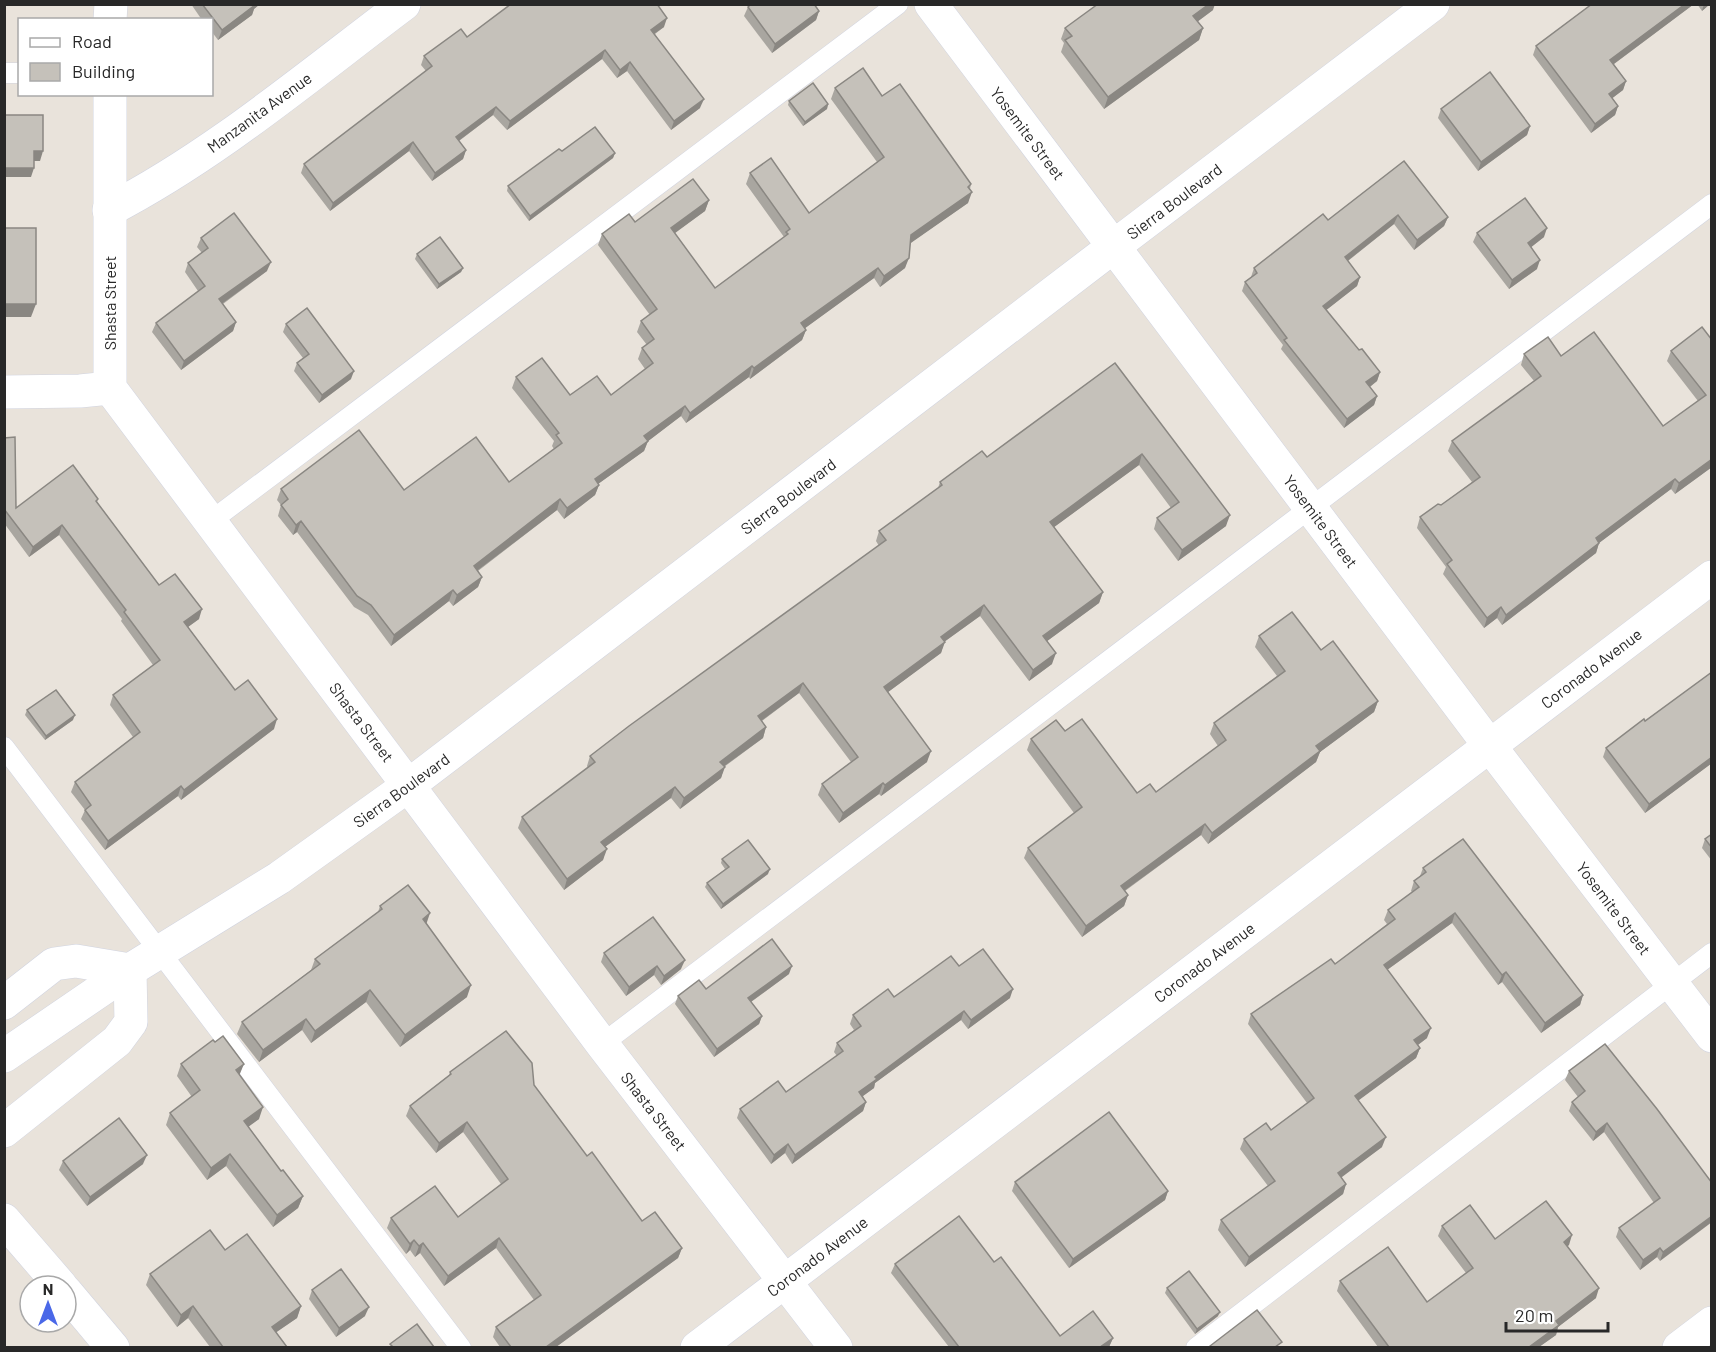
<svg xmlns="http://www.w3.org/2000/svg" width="1716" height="1352" font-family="Barlow,sans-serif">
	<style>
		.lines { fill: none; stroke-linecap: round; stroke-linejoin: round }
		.lane-casing { stroke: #d1d4e0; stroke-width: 21 }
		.street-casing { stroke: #d1d4e0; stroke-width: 34 }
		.secondary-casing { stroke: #d1d4e0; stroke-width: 34 }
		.lane { stroke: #fff; stroke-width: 20 }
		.street { stroke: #fff; stroke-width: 33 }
		.secondary { stroke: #fff; stroke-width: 33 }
		.wall { fill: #a9a6a0 }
		.shaded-wall { fill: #8a8782 }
		.building { fill: #c5c1ba; stroke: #8a8782; stroke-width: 1.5 }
		.labels { text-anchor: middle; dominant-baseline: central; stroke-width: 4.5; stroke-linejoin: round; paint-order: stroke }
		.street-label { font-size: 16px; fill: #282828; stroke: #fff }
	</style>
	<rect width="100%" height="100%" fill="#e9e3db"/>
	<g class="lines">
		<defs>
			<g id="lane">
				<polyline points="4,73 20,73"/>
				<polyline points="211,521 898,4"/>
				<polyline points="4,747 461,1348"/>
				<polyline points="602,1044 1712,204"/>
				<polyline points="1196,1348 1712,953"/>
			</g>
			<g id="street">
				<polyline points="110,20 111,4"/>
				<polyline points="110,94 110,388 602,1044 836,1348"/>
				<path d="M109,210C215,155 308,76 404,4"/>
				<polyline points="1113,247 1433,4"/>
				<polyline points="4,392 80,391 110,388"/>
				<polyline points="4,1003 54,964 76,961 130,970 131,1022 117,1041 4,1131"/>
				<polyline points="4,1220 61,1286"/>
				<polyline points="66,1292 113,1348"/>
				<polyline points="697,1348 1712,577"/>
				<polyline points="1679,1348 1712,1323"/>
			</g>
			<g id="secondary">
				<polyline points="931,4 1489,745 1712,1036"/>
				<polyline points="4,1056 130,970 279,878 409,785 1113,247"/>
			</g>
		</defs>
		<use href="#lane" class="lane-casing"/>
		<use href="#street" class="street-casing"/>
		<use href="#secondary" class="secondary-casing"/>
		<use href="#lane" class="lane"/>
		<use href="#street" class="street"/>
		<use href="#secondary" class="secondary"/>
	</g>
	<g class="wall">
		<polygon points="191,4 260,4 254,9 252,15 218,40 212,32 212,20 202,20"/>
		<polygon points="659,4 658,6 664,27 655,34 700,108 671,130 627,71 617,78 602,59 507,130 493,115 459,141 466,150 463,159 432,181 409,151 330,211 301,173 304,164 426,71 421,65 424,56 467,37"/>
		<polygon points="1592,4 1694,4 1614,64 1626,81 1623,90 1612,98 1618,106 1615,115 1591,133 1533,55 1536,46"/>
		<polygon points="1697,4 1710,4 1702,11"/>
		<polygon points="748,7 819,11 816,20 772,53 744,16"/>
		<polygon points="1213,10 1198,21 1203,28 1199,40 1104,109 1061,52 1064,43 1061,39 1065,28"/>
		<polygon points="835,88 882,96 971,184 970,189 968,203 910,243 905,268 880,287 874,278 805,328 806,330 802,340 750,379 749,377 686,423 681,416 648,441 644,451 598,484 599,485 595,495 564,519 557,510 478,571 482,577 478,587 453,606 449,601 391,646 368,615 354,607 297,532 293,535 278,516 281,505 277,500 281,489 404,490 509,482 554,449 552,446 554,441 512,388 516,377 570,395 611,395 645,369 638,359 642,348 647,345 637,332 641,321 650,315 598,245 602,234 635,222 709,200 705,211 674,233 715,288 784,237 746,184 750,173 809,213 877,162 831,99"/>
		<polygon points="789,101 828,104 827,109 803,126 788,105"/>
		<polygon points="1441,109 1530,126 1527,135 1478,171 1438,118"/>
		<polygon points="562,151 615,153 613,158 529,221 507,191 508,186"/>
		<polygon points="1404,161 1448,217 1444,226 1414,250 1394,224 1348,261 1360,277 1357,286 1326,310 1359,350 1380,372 1377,381 1370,387 1377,396 1374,405 1344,428 1281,349 1283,345 1242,291 1245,282 1251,277 1254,268 1328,220"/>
		<polygon points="1477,233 1544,237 1531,247 1537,269 1509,289 1473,242"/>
		<polygon points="201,238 267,271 223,304 236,322 233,331 181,370 152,332 156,323 198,291 185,272 188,263 202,253 197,247"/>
		<polygon points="417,254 463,268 461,272 437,289 415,259"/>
		<polygon points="286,324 351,379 319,403 294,371 297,363 303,358 283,332"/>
		<polygon points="1712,340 1712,467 1675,494 1671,489 1599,543 1596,553 1502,625 1497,618 1484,628 1443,574 1446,567 1417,528 1420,517 1441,505 1472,482 1448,451 1452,441 1534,381 1521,365 1524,354 1561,356 1663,426 1698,401 1667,361 1671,351"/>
		<polygon points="1115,363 1226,526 1178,561 1154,529 1157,518 1171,508 1139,465 1054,527 1103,592 1099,603 1047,641 1052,664 1029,681 980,616 944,642 941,653 888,692 927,762 881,796 879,794 839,823 818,795 822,784 851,762 799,693 762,721 766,727 763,738 724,767 721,778 680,809 671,798 605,847 603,860 564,890 518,828 522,817 588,768 587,766 590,756 879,546 876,541 879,531 938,488 940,482 987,457"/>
		<polygon points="4,438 16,508 98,499 97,502 159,585 199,619 188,627 235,690 274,729 181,800 178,796 105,850 81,819 85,810 71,792 75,782 133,737 110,705 113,695 153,665 121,621 122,619 59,535 29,557 4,523"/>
		<polygon points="1259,636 1321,650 1378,701 1374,712 1320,752 1316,762 1208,844 1201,835 1125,891 1128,895 1124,906 1082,937 1024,858 1028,848 1074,813 1027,750 1031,739 1065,731 1137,793 1156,792 1218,746 1210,734 1214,723 1277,676 1255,647"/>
		<polygon points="1712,672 1712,763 1645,813 1603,757 1606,748 1645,721"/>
		<polygon points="27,710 73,720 45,740 25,715"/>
		<polygon points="1712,834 1712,861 1702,848 1705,839"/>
		<polygon points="722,859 768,874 721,909 705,887 707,883 725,869 721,863"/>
		<polygon points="1423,868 1583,995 1580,1005 1541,1033 1502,982 1498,985 1452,923 1387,970 1427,1038 1418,1045 1420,1048 1416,1058 1358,1100 1382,1147 1341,1177 1346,1184 1343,1194 1245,1267 1218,1230 1221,1220 1268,1186 1240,1149 1244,1139 1271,1130 1307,1103 1248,1024 1251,1014 1335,964 1387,924 1384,920 1388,910 1412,892 1411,891 1414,881 1420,876"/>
		<polygon points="380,906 426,924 467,997 400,1047 366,1002 311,1043 302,1030 259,1062 237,1034 242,1022 311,970 315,959 378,912"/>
		<polygon points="604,953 681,969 661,985 654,975 626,996 601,962"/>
		<polygon points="959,966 1010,998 968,1029 961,1020 875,1083 874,1088 863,1096 866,1102 863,1111 792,1164 785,1153 771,1164 737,1118 740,1109 786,1092 837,1056 834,1052 837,1043 854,1030 850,1024 853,1015"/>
		<polygon points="789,974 751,1002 762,1016 759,1024 714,1057 675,1004 678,996 706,989"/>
		<polygon points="181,1064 240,1075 259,1119 248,1126 281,1171 303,1196 298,1208 273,1227 226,1166 207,1180 166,1125 170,1113 192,1097 177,1076"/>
		<polygon points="1569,1071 1712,1183 1660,1261 1657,1257 1640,1270 1616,1237 1619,1228 1654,1203 1604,1132 1593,1141 1569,1111 1572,1102 1578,1097 1565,1080"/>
		<polygon points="450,1072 534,1085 587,1156 642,1221 682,1248 678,1258 556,1347 500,1347 493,1337 496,1327 534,1300 496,1248 444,1286 420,1253 415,1257 410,1250 406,1254 387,1228 391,1218 458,1217 501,1184 463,1132 436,1153 406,1116 410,1106 449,1075"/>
		<polygon points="63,1161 143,1164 87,1206 59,1170"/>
		<polygon points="1015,1182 1168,1191 1165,1200 1069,1268 1012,1191"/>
		<polygon points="1442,1226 1495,1239 1569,1245 1567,1246 1596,1298 1558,1327 1556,1335 1539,1347 1378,1347 1337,1291 1340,1281 1427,1302 1466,1273 1438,1236"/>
		<polygon points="225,1250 301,1306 297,1318 276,1332 287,1347 210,1347 188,1318 177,1327 146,1285 150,1274"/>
		<polygon points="994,1262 1060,1336 1113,1338 1109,1347 949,1347 891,1273 895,1264"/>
		<polygon points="1167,1288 1218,1316 1195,1334 1165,1293"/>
		<polygon points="312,1290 365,1316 336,1337 309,1299"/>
	</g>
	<g class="shaded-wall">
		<polygon points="252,4 260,4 254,9 252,15 218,40 222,30"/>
		<polygon points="1209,4 1215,4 1213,10 1189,28 1193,16"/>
		<polygon points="1685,4 1694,4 1607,69 1610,60"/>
		<polygon points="1704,4 1710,4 1702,11"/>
		<polygon points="819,11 816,20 772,53 775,44"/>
		<polygon points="667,18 664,27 648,38 651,30"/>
		<polygon points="1203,28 1199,40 1104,109 1108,97"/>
		<polygon points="605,50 602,59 507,130 510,121"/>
		<polygon points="630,62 627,71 617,78 620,70"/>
		<polygon points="1626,81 1623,90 1606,103 1609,94"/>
		<polygon points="704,99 700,108 671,130 674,121"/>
		<polygon points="828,104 827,109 803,126 805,122"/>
		<polygon points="1618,106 1615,115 1591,133 1595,124"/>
		<polygon points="496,107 493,115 453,145 456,137"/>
		<polygon points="1530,126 1527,135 1478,171 1481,162"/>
		<polygon points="413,142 409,151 330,211 333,203"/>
		<polygon points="466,150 463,159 432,181 435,173"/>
		<polygon points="34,151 43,151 40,161 31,161"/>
		<polygon points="615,153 613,158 529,221 530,216"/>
		<polygon points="4,168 34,168 31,177 4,177"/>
		<polygon points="972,192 968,203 908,245 911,235"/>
		<polygon points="709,200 705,211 667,239 671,228"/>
		<polygon points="1398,215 1394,224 1341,266 1345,257"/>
		<polygon points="1448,217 1444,226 1414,250 1417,240"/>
		<polygon points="1547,228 1544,237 1525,252 1528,243"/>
		<polygon points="909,258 905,268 880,287 884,276"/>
		<polygon points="1540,260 1537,269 1509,289 1512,280"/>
		<polygon points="271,262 267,271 216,308 219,299"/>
		<polygon points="463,268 461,272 437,289 439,284"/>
		<polygon points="878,268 874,278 797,334 801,323"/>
		<polygon points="1360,277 1357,286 1320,315 1323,306"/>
		<polygon points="4,304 36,304 31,317 4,317"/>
		<polygon points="236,322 233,331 181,370 184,361"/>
		<polygon points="806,330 802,340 750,379 754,368"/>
		<polygon points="752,366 749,377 686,423 690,413"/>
		<polygon points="354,371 351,379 319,403 322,395"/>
		<polygon points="1380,372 1377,381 1363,392 1366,382"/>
		<polygon points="1377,396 1374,405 1344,428 1347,419"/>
		<polygon points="685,406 681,416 647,442 648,441 644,451 591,489 595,479 644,436"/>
		<polygon points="1142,454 1139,465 1046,533 1050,522"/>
		<polygon points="1712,459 1712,467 1675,494 1679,483"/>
		<polygon points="1675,479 1671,489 1599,543 1596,553 1502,625 1506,615 1596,538"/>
		<polygon points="599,485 595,495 564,519 567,508"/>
		<polygon points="560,499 557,510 470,576 474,566"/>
		<polygon points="1230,515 1226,526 1178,561 1182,550"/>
		<polygon points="301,521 297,532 293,535 296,525"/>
		<polygon points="62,525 59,535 29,557 33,547"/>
		<polygon points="482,577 478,587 453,606 457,595"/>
		<polygon points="453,590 449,601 391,646 394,635"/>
		<polygon points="1103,592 1099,603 1039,647 1043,636"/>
		<polygon points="984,605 980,616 937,647 941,637"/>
		<polygon points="1501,607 1497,618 1484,628 1487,618"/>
		<polygon points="202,609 199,619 181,632 184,622"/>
		<polygon points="945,642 941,653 880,698 884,687"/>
		<polygon points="1056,653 1052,664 1029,681 1033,670"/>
		<polygon points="803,683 799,693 754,726 758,716"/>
		<polygon points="1378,701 1374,712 1320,752 1316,762 1208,844 1212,833 1316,746"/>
		<polygon points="75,715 73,720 45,740 46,736"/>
		<polygon points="277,719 274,729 181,800 184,790"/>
		<polygon points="766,727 763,738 716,772 720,762"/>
		<polygon points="931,751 927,762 881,796 885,785"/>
		<polygon points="1712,757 1712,763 1645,813 1649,804"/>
		<polygon points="725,767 721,778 680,809 684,798"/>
		<polygon points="883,783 879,794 839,823 843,813"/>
		<polygon points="181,786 178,796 105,850 108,841"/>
		<polygon points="675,787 671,798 598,852 601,842"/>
		<polygon points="1205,824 1201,835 1117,896 1121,886"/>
		<polygon points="607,849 603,860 564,890 567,879"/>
		<polygon points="770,869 768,874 721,909 723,904"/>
		<polygon points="1128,895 1124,906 1082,937 1086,926"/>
		<polygon points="430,913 426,925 423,919"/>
		<polygon points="1455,913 1452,923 1380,975 1384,965"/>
		<polygon points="685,960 681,969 661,985 664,976"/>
		<polygon points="657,966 654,975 626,996 629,987"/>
		<polygon points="792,966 789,974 745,1006 748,998"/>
		<polygon points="1506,972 1502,982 1498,985 1502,975"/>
		<polygon points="471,985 467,997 400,1047 405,1035"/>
		<polygon points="1013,989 1010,998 968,1029 971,1020"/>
		<polygon points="370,990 366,1002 311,1043 315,1031"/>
		<polygon points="1583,995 1580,1005 1541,1033 1545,1023"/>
		<polygon points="964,1011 961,1020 875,1083 874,1088 856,1101 859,1092 875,1077"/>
		<polygon points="762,1016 759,1024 714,1057 717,1049"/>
		<polygon points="306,1019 302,1030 259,1062 263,1050"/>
		<polygon points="1431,1028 1427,1038 1411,1050 1414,1040"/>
		<polygon points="1420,1048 1416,1058 1351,1106 1355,1096"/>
		<polygon points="244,1064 239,1076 236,1070"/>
		<polygon points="866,1102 863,1111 792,1164 795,1155"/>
		<polygon points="263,1107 259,1119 240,1133 244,1121"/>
		<polygon points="467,1122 463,1132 436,1153 439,1143"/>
		<polygon points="1607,1123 1604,1132 1593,1141 1596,1132"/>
		<polygon points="1386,1137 1382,1147 1334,1183 1338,1173"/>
		<polygon points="788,1144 785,1153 771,1164 774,1155"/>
		<polygon points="230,1154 226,1166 207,1180 211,1168"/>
		<polygon points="147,1155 143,1164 87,1206 90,1197"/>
		<polygon points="1346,1184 1343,1194 1245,1267 1249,1257"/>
		<polygon points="1168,1191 1165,1200 1069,1268 1073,1259"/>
		<polygon points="303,1196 298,1208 273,1227 277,1215"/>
		<polygon points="1712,1216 1712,1222 1660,1261 1663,1252"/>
		<polygon points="1572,1235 1569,1245 1560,1252 1564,1242"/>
		<polygon points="499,1238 496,1248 444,1286 448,1276"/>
		<polygon points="414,1240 410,1250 406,1254 410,1244"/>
		<polygon points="423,1243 420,1253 415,1257 419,1246"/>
		<polygon points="682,1248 678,1258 556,1347 546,1347"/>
		<polygon points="1660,1248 1657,1257 1640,1270 1643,1260"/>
		<polygon points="1599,1288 1596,1298 1558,1327 1556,1335 1539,1347 1529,1347 1556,1321"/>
		<polygon points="193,1306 188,1318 177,1327 181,1315"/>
		<polygon points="301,1306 297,1318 268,1338 272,1327"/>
		<polygon points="369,1307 365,1316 336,1337 339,1328"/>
		<polygon points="1220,1312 1218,1316 1195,1334 1197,1329"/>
		<polygon points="1113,1338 1109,1347 1100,1347"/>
	</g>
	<g class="building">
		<polygon points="202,4 255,4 255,5 222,30"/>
		<polygon points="511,4 657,4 667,18 651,30 704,99 674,121 630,62 620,70 605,50 510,121 496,107 456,137 466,150 435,173 413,142 333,203 304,164 432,66 424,56 461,29 467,37"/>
		<polygon points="751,4 814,4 819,11 775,44 748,7"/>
		<polygon points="1098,4 1209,4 1193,16 1203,28 1108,97 1065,40 1072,36 1065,28"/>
		<polygon points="1592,4 1685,4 1610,60 1626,81 1609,94 1618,106 1595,124 1536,46"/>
		<polygon points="863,68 882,96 900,84 971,184 968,187 972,192 911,235 909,258 884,276 878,268 801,323 806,330 754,368 752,366 690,413 685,406 644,436 648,441 595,479 599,485 567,508 560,499 474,566 482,577 457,595 453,590 394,635 371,605 357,596 301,521 296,525 281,505 288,499 281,489 359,430 404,490 476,437 509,482 562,443 556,435 559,433 516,377 542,358 570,395 597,376 611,395 653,363 642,348 654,339 641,321 657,309 602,234 629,214 635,222 693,179 709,200 671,228 715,288 788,234 786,232 790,229 750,173 771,158 809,213 884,157 835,88"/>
		<polygon points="1490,72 1530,126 1481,162 1441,109"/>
		<polygon points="813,83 828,104 805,122 789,101"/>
		<polygon points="4,115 43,115 43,151 34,151 34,168 4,168"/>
		<polygon points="595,127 615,153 530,216 508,186 559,149 562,151"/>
		<polygon points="1404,161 1448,217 1417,240 1398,215 1345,257 1360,277 1323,306 1359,350 1362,349 1380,372 1366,382 1377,396 1347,419 1284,340 1287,338 1245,282 1257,273 1254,268 1323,214 1328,220"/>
		<polygon points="1525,198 1547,228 1528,243 1540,260 1512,280 1477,233"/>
		<polygon points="234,213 271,262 219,299 236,322 184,361 156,323 205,286 188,263 208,248 201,238"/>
		<rect x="4" y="228" width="32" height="76"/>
		<polygon points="440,237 463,268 439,284 417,254"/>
		<polygon points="307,308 354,371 322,395 297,363 309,354 286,324"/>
		<polygon points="1702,327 1712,340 1712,459 1679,483 1675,479 1596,538 1599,543 1506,615 1501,607 1487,618 1447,564 1452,560 1420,517 1438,504 1441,505 1480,477 1452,441 1541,376 1524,354 1548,337 1561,356 1594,332 1663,426 1706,395 1671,351"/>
		<polygon points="1115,363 1230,515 1182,550 1157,518 1179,502 1142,454 1050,522 1103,592 1043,636 1056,653 1033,670 984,605 941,637 945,642 884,687 931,751 885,785 883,783 843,813 822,784 858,757 803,683 758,716 766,727 720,762 725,767 684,798 675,787 601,842 607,849 567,879 522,817 595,762 590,756 629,726 886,540 879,531 942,485 940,482 982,451 987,457"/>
		<polygon points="15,437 16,508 73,465 98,499 96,501 159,585 175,574 202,609 184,622 235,690 248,680 277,719 184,790 181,786 108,841 85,810 91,805 75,782 140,732 113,695 160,660 124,612 126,610 62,525 33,547 4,509 4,438"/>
		<polygon points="1292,612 1321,650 1333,641 1378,701 1316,746 1320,751 1212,833 1205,824 1121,886 1128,895 1086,926 1028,848 1082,807 1031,739 1056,720 1065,731 1082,719 1137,793 1150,784 1156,792 1226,740 1214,723 1285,671 1259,636"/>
		<polygon points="1712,672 1712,757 1649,804 1606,748 1644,719 1645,721"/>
		<polygon points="56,690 75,715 46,736 27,710"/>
		<polygon points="1712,834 1712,848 1705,839"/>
		<polygon points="1463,839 1583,995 1545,1023 1506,972 1502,975 1455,913 1384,965 1431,1028 1414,1040 1420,1048 1355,1096 1386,1137 1338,1173 1346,1184 1249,1257 1221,1220 1275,1181 1244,1139 1266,1123 1271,1130 1314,1098 1251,1014 1331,959 1335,964 1395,919 1388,910 1419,887 1414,881 1426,872 1423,868"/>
		<polygon points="748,840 770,869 723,904 707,883 729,867 722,859"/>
		<polygon points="408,885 430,913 423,919 471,985 405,1035 370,990 315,1031 306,1019 263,1050 242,1022 320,964 315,959 382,909 380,906"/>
		<polygon points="653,917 685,960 664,976 657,966 629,987 604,953"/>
		<polygon points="772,939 792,966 748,998 762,1016 717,1049 678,996 699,980 706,989"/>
		<polygon points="983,949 1013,989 971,1020 964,1011 875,1077 877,1079 859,1092 866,1102 795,1155 788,1144 774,1155 740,1109 778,1081 786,1092 843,1051 837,1043 861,1026 853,1015 888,989 894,997 951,956 959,966"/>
		<polygon points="506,1031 532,1063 534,1085 587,1156 592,1152 642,1221 655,1212 682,1248 546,1347 511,1347 496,1327 541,1295 499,1238 448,1276 423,1243 419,1246 414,1240 410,1244 391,1218 435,1186 458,1217 508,1179 467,1122 439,1143 410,1106 451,1074 450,1072"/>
		<polygon points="223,1036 244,1064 236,1070 263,1107 244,1121 281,1171 283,1170 303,1196 277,1215 230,1154 211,1168 170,1113 200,1090 181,1064 213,1040 215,1042"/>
		<polygon points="1605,1044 1657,1109 1712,1183 1712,1216 1663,1252 1660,1248 1643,1260 1619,1228 1660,1198 1607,1123 1596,1132 1572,1102 1585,1091 1569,1071"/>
		<polygon points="1109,1112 1168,1191 1073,1259 1015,1182"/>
		<polygon points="119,1118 147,1155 90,1197 63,1161"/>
		<polygon points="1546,1201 1572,1235 1564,1242 1599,1288 1556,1321 1559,1325 1529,1347 1389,1347 1340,1281 1388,1247 1427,1302 1473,1268 1442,1226 1470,1205 1495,1239"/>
		<polygon points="959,1216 994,1262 1001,1257 1060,1336 1093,1311 1113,1338 1100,1347 959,1347 895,1264"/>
		<polygon points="210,1230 225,1250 247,1234 301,1306 272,1327 287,1347 223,1347 193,1306 181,1315 150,1274"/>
		<polygon points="341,1269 369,1307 339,1328 312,1290"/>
		<polygon points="1189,1271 1220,1312 1197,1329 1167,1288"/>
		<polygon points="1257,1310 1282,1342 1275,1347 1212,1347 1210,1346"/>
		<polygon points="417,1324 434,1347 393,1347 390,1344"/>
	</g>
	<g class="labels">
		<g class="street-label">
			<text transform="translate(259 112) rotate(-36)">Manzanita Avenue</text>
			<text transform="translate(1028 133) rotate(53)">Yosemite Street</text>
			<text transform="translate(1174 201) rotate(-37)">Sierra Boulevard</text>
			<text transform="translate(109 303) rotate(-90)">Shasta Street</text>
			<text transform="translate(788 496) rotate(-37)">Sierra Boulevard</text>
			<text transform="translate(1321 521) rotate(53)">Yosemite Street</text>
			<text transform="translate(1591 668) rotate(-37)">Coronado Avenue</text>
			<text transform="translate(362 722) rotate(53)">Shasta Street</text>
			<text transform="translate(401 790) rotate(-36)">Sierra Boulevard</text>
			<text transform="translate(1614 908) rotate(53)">Yosemite Street</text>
			<text transform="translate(1204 962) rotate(-37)">Coronado Avenue</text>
			<text transform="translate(654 1111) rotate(52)">Shasta Street</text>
			<text transform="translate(817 1256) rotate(-37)">Coronado Avenue</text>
		</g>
	</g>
	<rect width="1716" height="1352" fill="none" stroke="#282828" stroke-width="12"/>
	<rect x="18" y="18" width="195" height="78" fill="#ffffff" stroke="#a9a9a9" stroke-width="1.5"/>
	<rect x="30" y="38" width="30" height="9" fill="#ffffff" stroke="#a9a9a9" stroke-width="1.5"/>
	<text x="72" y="48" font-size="18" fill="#282828">Road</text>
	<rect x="30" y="63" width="30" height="18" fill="#c5c1ba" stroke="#a9a9a9" stroke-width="1.5"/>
	<text x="72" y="78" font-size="18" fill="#282828">Building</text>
	<g transform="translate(48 1304)"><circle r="28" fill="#ffffff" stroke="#a9a9a9" stroke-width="1.5"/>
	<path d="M0-4.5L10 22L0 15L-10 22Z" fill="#4a68e8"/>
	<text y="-9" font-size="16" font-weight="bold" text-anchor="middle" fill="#282828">N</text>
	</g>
	<path d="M1506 1322v9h102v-9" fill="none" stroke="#282828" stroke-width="3"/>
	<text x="1515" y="1322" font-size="18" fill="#282828" stroke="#ffffff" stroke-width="4.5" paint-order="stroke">20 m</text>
</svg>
